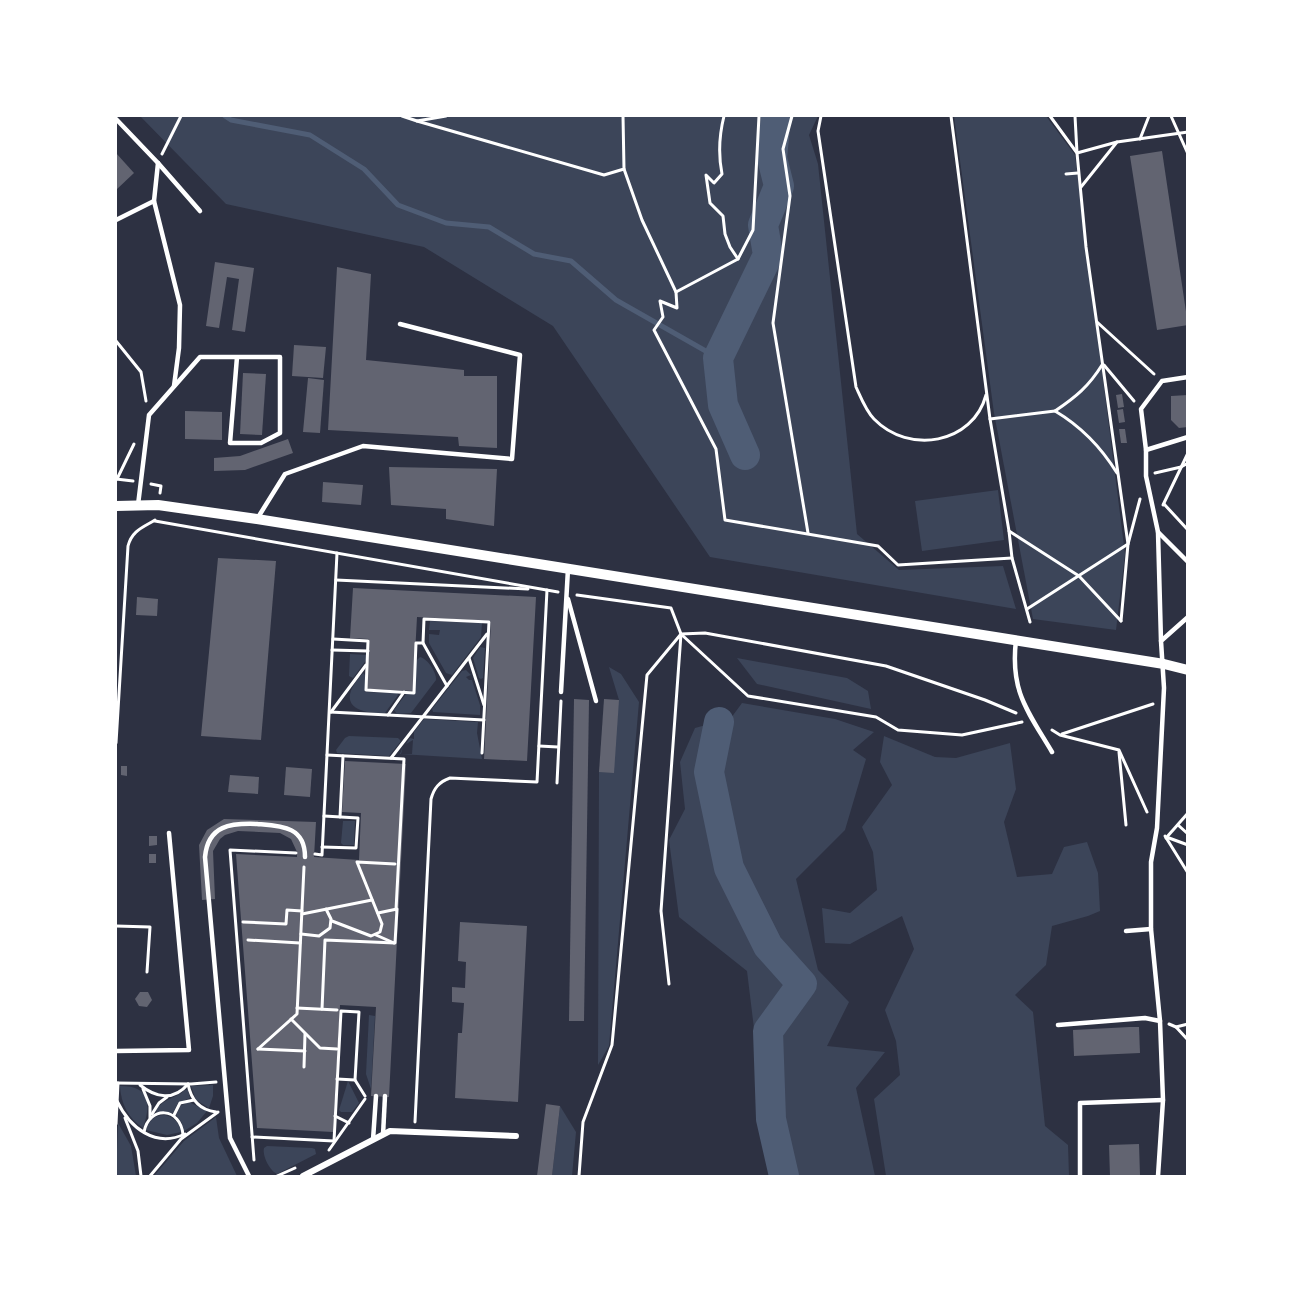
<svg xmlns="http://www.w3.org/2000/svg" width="1303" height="1292" font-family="Montserrat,sans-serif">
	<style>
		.green { fill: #3c4559 }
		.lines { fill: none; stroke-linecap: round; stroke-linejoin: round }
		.stream { stroke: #4f5d75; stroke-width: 5 }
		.river { stroke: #4f5d75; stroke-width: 30 }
		.building { fill: #626471 }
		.path { stroke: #fff; stroke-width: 3 }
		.service { stroke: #fff; stroke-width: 4.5 }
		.minor { stroke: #fff; stroke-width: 6 }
		.tertiary { stroke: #fff; stroke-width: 10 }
	</style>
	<rect width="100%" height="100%" fill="#2d3142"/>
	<g class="green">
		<polygon points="140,116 818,116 809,135 818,164 857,534 899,570 1003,566 1016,609 710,557 553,326 424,247 226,204"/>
		<polygon points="954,116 1046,116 1075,155 1125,554 1116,630 1033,619 994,413"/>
		<polygon points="998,490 1004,540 922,551 915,501"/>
		<polygon points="430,621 482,623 481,637 452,675 446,673 429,643 429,634 439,635 440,630 429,630"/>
		<polygon points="480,647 485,648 483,678 481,679 479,678 473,658"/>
		<polygon points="350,654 367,655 367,659 353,678 349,676"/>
		<path d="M420,657C428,659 437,673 436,680L411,713L397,714L394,710L406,694H414L416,661Z"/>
		<polygon points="737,658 847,678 868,691 871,709 757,684"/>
		<polygon points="609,667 621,674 639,702 609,1046 598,1065 599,772 619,700"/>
		<polygon points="466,670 471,675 466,677 469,680 472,680 480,705 480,715 433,712 432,709 462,671"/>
		<path d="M363,673L366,676L365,692L397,693L398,695L385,713C352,714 337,701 363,673Z"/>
		<polygon points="742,703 835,719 874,732 853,750 866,759 845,830 796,879 818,970 849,1002 827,1046 885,1052 856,1088 875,1176 772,1176 747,971 679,917 669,840 685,809 680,762 695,728 731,718"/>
		<polygon points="424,719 478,722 477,733 482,759 400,754 403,746 401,754 412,754 413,740 406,744 410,738 414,739 414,732"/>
		<polygon points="349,736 398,738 401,741 389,756 337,753 336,750 345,738"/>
		<polygon points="884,736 935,757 956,758 1010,743 1016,789 1004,822 1017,877 1052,874 1064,847 1087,842 1098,873 1100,911 1088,916 1052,926 1046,965 1015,995 1033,1012 1045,1126 1068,1145 1069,1176 886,1176 874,1099 900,1075 896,1041 885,1010 914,949 902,916 850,944 825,943 822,908 850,913 877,890 873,852 862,827 892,785 880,762"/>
		<polygon points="343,821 355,821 354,845 343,845 341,843"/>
		<polygon points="369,1015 375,1016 371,1089 366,1074"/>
		<polygon points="348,1081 359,1103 352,1112 341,1112 339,1110"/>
		<polygon points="213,1085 213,1096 209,1108 196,1100 191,1086"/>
		<path d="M120,1086C151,1086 151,1104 143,1128C128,1118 121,1104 120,1086Z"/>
		<path d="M185,1090H188L190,1098L178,1103L173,1113L157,1112L156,1110C164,1098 175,1099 185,1090Z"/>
		<polygon points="189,1102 207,1111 197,1123 184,1131 182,1123 176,1115 180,1106"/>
		<polygon points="560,1106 576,1132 572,1176 552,1176"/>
		<path d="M165,1115C174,1117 180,1123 181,1132L167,1135L146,1130C149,1120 155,1115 165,1115Z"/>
		<polygon points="216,1117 219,1138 237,1176 154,1176 184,1141"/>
		<polygon points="118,1123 131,1146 136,1176 116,1176"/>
		<path d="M267,1146L312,1148L315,1149L316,1154L277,1174C270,1171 262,1156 264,1148Z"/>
	</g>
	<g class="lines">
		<polyline class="stream" points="225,116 231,120 310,135 364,169 398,205 446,223 489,227 534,254 571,261 616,300 718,358"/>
		<g class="river">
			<polyline points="745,455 723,405 718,358 768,255 763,225 779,186 772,158 776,116"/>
			<polyline points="719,722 709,772 729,868 768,946 802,984 768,1031 771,1119 784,1176"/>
		</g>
	</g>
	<g class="building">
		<polygon points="1162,151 1188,325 1157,330 1130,156"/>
		<polygon points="116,153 134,173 116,190"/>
		<polygon points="215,262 254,268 245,332 232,330 239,279 227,277 219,328 206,326"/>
		<polygon points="337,267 371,274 366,360 464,370 464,376 497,376 497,448 459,446 458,437 328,430"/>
		<polygon points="294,345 326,347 323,378 292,376"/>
		<polygon points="243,373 266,374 262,435 240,434"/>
		<polygon points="308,378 324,380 320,433 303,432"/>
		<polygon points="1122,394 1124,407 1118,408 1116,395"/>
		<polygon points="1188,395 1188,427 1179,428 1171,420 1171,396"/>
		<polygon points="1123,409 1125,422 1119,423 1117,410"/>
		<polygon points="185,411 222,412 222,440 185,439"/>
		<polygon points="1119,429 1125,429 1127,443 1121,443"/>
		<polygon points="288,439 293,453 245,470 214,471 214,458 240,456"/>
		<polygon points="389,467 497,469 494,526 446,519 446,509 391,505"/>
		<polygon points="323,482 363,485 361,505 322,502"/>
		<polygon points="218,558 276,561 261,740 201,736"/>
		<polygon points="353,588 536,597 527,761 484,759 491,621 417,617 413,691 367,689 369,639 350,638"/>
		<polygon points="137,597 158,599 157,616 136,615"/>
		<polygon points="574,699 589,700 584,1021 569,1021"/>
		<polygon points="604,699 619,700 614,773 599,772"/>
		<polygon points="345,761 406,764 389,1097 371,1096 376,1007 340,1005 333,1132 257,1128 236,854 297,857 297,852 291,839 280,833 238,831 225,835 220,839 213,851 215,899 202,900 199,845 207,830 224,819 316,822 314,857 359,860 361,813 342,812"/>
		<polygon points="121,766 127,766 127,776 121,775"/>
		<polygon points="286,767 312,769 310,797 284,795"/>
		<polygon points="230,775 259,777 258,794 228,792"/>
		<polygon points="149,836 157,836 157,845 149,846"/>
		<rect x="149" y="854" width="7" height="9"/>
		<polygon points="460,922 527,926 518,1102 455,1098 458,1033 462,1033 464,1003 452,1002 452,987 465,988 466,962 458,961"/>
		<polygon points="140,992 148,992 152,1000 147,1007 139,1006 135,999"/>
		<polygon points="1130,1027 1139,1027 1140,1053 1074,1056 1073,1030"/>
		<polygon points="546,1104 560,1106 552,1176 537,1176"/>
		<polygon points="1139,1144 1140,1176 1110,1176 1109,1145"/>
	</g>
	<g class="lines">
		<g class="path">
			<polyline points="402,116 417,121 446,116"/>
			<path d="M724,116C719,136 718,154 722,174L714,183L706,175L710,203L723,216L725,234L730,247L738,259"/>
			<polyline points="792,116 783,149 790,196 773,323 808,533"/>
			<path d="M821,116L818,131L856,387C861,398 866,411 874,419C909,455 973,444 986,395"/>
			<polyline points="951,116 990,419 1009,531 1079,576 1121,621"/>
			<polyline points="1050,116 1077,153 1086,247 1128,544 1121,621"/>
			<polyline points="1075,116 1077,153 1117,142"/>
			<polyline points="1171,116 1188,154"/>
			<polyline points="417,121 604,175 624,169 623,116"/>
			<polyline points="1140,139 1149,116"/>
			<polyline points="162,154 181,116"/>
			<polyline points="624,169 642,220 676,292 677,308 660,301 663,317 654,330 716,449 725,520 878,546 898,565 1012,558"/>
			<polyline points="1066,174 1078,173"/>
			<polyline points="1081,187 1117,142 1188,132"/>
			<polyline points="676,292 738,259 753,230 759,116"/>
			<polyline points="1097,322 1154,374"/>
			<polyline points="116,341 141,372 146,401"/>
			<path d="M1102,365C1089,386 1076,397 1055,411C1082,427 1101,447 1117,473"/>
			<polyline points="1104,365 1134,401"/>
			<polyline points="990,419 1055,411"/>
			<polyline points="1155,473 1181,467 1188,463"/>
			<polyline points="116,478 117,479 134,444"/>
			<polyline points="116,479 133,481"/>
			<polyline points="151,484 161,486 160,493"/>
			<polyline points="1164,504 1188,530"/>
			<polyline points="1163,505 1188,453"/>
			<polyline points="155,521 558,592"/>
			<polyline points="1009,531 1012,558 1030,622"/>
			<polyline points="336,580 528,589"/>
			<polyline points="577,595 671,608 681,634 705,633 886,666 985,700 1016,713"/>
			<polyline points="1027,609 1128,544 1140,499"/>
			<polyline points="682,635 748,696 876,717 898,730 962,735 1022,722"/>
			<polyline points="333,639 368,641 366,690 414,693 416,643 423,643"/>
			<polyline points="332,650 368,651"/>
			<polyline points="469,658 484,705"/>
			<polyline points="447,686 423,643 424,619 489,622 482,753"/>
			<polyline points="330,712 484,720"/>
			<polyline points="331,712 366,665"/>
			<polyline points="388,715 404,692"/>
			<polyline points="1052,730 1060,735 1119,750 1147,812"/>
			<polyline points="1062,734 1153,704"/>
			<path d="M116,743L128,546C132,530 144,527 155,520"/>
			<polyline points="539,746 558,747"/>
			<polyline points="1119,752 1126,825"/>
			<polyline points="327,755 404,759 396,910"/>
			<polyline points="391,758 487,634"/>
			<polyline points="557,783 561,701"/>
			<polyline points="340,817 343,756"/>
			<polyline points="1178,825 1188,834"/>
			<polyline points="1165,836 1188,873"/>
			<polyline points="1166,838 1188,813"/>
			<polyline points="1169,838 1188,845"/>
			<polyline points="322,847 356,848 358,818 324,816"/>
			<polyline points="315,854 322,855 337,553"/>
			<polyline points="302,914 372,900"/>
			<polyline points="332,921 371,936 380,932 382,924 357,862 395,864"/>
			<polyline points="243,922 286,924 287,910 302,911"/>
			<polyline points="116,926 150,927 147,972"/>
			<polyline points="301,934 319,936 330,928 331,919 326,909"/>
			<polyline points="376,935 394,943"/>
			<polyline points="248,940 300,943"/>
			<polyline points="297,1008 337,1010"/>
			<polyline points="322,1009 325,940 395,943 397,909 378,913"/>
			<polyline points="291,1019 320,1048 337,1049"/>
			<polyline points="1169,1024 1176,1027 1188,1024"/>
			<polyline points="1176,1027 1188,1040"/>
			<polyline points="258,1049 297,1014 304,867"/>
			<polyline points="258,1049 305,1051"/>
			<polyline points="304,1067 305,1034"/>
			<polyline points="337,1079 355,1080"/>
			<polyline points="116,1083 191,1084 216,1082"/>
			<path d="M188,1084C191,1100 200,1110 216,1112"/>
			<path d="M140,1085C156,1098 174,1101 188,1084"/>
			<polyline points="143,1089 150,1106 150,1118"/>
			<path d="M117,1101C130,1128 155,1148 185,1134"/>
			<polyline points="152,1114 159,1103 167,1097"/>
			<polyline points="174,1115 180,1103 194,1100"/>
			<polyline points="335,1116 349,1123"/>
			<polyline points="125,1118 138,1151 141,1176"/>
			<path d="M415,1122L431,799C434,788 439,782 450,778L537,782L547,590"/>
			<polyline points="116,1124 118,1083"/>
			<path d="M144,1132C149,1105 181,1107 183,1135"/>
			<polyline points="252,1137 334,1141"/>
			<polyline points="334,1141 341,1011 359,1012 355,1080 365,1096"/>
			<polyline points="329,1150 365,1099"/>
			<polyline points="254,1160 230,850 296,853"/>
			<polyline points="150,1176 181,1139 218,1112"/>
			<polyline points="277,1176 295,1168"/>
			<polyline points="579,1176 583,1122 612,1045 647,675 681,634 661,911 669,984"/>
		</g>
		<g class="service">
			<polyline points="116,119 158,163 200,211"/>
			<polyline points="158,163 154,201 180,305 179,348 174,386"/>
			<polyline points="116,220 154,201"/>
			<polyline points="1146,450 1188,437"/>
			<polyline points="138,505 149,415 200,357 280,357 280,433 261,443 230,443 237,357"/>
			<polyline points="257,519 285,474 363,446 512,459 520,355 400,324"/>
			<polyline points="1158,532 1188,562"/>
			<polyline points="568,599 596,701"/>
			<path d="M1016,640C1010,691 1027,710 1052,752"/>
			<polyline points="1161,641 1158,532 1146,476 1146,450 1141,409 1162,381 1188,377"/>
			<polyline points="561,692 568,569"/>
			<polyline points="1126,931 1151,929"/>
			<polyline points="1058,1025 1145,1018 1160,1021"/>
			<polyline points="116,1051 189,1050 169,833"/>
			<polyline points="383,1135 385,1096"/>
			<polyline points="373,1140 376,1096"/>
			<path d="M249,1176L230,1138L205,857C208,825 231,823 257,824C281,826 305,826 305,857"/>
			<polyline points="1080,1176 1080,1103 1163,1100"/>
			<polyline points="1158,1176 1163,1100 1160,1021 1151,929 1151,862 1157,828 1164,688 1161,641 1188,617"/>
		</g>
		<polyline class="minor" points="303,1176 390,1131 516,1136"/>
		<polyline class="tertiary" points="116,506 158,505 257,519 1164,664 1188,670"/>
	</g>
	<rect width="1303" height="1292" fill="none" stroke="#ffffff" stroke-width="234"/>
</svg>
